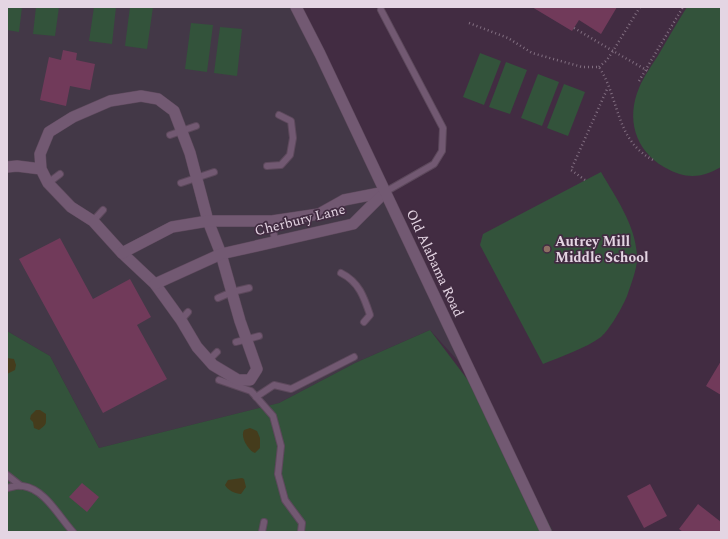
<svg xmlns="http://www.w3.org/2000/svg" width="728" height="539" font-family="Spectral,serif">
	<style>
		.commercial { fill: #433847 }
		.green { fill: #33533b }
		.sand { fill: #453c1c }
		.building { fill: #713a5a }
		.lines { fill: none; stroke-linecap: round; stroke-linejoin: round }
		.service-casing { stroke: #5d495c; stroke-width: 8 }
		.minor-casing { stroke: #5d495c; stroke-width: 12 }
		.secondary-casing { stroke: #5d495c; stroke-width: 12 }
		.path { stroke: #826f81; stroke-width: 2.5; stroke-dasharray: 1 3; stroke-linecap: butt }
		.service { stroke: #725972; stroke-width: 6 }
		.minor { stroke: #725972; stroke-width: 11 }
		.secondary { stroke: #725972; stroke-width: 11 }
		.education-dot { fill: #8d6e63; stroke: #422c42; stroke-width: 1.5 }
		.labels { text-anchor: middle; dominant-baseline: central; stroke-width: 3.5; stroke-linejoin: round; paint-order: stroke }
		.street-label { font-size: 14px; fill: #e4d5e3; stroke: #422c42 }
		.poi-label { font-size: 14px; font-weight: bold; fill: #e4d5e3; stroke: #422c42; text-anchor: start }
	</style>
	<rect width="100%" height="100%" fill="#422c42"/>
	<polygon class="commercial" points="7,7 296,7 479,384 430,330 355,363 279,403 99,448 50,356 7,331"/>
	<g class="green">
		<polygon points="7,7 22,7 19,32 7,30"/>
		<polygon points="36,7 59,7 55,36 33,34"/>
		<polygon points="94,7 116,7 112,44 89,41"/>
		<polygon points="130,7 153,7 147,49 125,46"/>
		<path d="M687,7H721V167C700,179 685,179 664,167C635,150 626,119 639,88C644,76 652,65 659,54C668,38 677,23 687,7Z"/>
		<polygon points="191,23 213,25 207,72 185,69"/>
		<polygon points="220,27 242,29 237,76 214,73"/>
		<polygon points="480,53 501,61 484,105 463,97"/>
		<polygon points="506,62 527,70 510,114 489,107"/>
		<polygon points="538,74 559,82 542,126 521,118"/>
		<polygon points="564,84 585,92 568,136 547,128"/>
		<path d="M601,172C616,198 635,224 637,255C638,267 631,284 627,296C622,308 610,329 601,337C586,348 560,357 543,364L480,245L483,234Z"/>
		<polygon points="430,330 492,412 553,532 7,532 7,331 50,356 99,448 279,403 355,363"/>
	</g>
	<g class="sand">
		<polygon points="7,358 14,359 16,365 15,370 7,374"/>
		<path d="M36,410H40L46,414C46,425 47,424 39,430L34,428L33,422L30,419L31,415Z"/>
		<path d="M250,428L257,431L260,438V448L255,453C248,450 240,437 244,430Z"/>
		<path d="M242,478L244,479L246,487L241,494C236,494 227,490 225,485L228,480Z"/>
	</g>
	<g class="building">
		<polygon points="532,7 617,7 601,34 579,20 572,31"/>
		<polygon points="63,50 77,53 76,60 95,64 90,90 70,86 66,106 40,100 49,57 61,60"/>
		<polygon points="60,238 93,299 130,279 151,317 137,325 167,379 103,413 19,259"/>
		<polygon points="721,361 721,395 706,386"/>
		<polygon points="82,483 99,497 87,512 69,497"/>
		<polygon points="650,484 667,516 644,528 627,496"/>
		<polygon points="698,504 721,522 721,532 683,532 679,529"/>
	</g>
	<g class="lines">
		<defs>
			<g id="service">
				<polyline points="381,10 443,128 442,151 434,164 385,192"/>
				<polyline points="170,135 196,126"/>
				<polyline points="267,166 281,165 290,155 293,138 291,121 279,115"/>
				<polyline points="48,183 60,174"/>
				<polyline points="181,183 214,172"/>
				<polyline points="93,221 103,210"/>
				<polyline points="272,221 275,242"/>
				<path d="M341,273C359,282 364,297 370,315L364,322"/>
				<polyline points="218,298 232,292 249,288"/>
				<polyline points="181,320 188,312"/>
				<polyline points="236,342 259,336"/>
				<polyline points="209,360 217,352"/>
				<polyline points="219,380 251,391 273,416 281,446 278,474 285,500 302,523 301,532"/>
				<polyline points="256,397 274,385 291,389 354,357"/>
				<polyline points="7,475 21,486"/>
				<path d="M7,488C12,487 18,485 23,486C45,489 59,517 73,532"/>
				<polyline points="262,532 264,522"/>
			</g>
			<g id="minor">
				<polyline points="7,167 17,166 41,169 48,183 71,207 93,221 122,253 155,284 181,320 197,347 213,365 238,380 250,380 257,369 240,321 221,254 208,221 190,153 174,111 158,99 141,96 110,101 73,117 49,132 40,154 41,169"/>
				<polyline points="122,253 172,227 208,221 272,221 319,214 344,200 385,192"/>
				<polyline points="155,284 221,254 353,224 385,192"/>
			</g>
			<polyline id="secondary" points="296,7 320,54 546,532"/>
		</defs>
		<use href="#service" class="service-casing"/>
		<use href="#minor" class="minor-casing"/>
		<use href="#secondary" class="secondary-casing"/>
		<g class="path">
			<path d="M469,23L508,38L532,53L582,67H599C620,99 615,140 653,160"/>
			<polyline points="574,28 613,51 640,7"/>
			<polyline points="599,67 607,60 613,51 648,71"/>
			<polyline points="639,81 683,7"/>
			<polyline points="585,180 571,170 608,87"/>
		</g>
		<use href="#service" class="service"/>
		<use href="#minor" class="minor"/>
		<use href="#secondary" class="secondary"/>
	</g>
	<circle class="education-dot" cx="547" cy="249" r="4"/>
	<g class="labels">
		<g class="street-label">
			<text transform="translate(300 220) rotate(-14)">Cherbury Lane</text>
			<text transform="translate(435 263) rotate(65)">Old Alabama Road</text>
		</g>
		<g class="poi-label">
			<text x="555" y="241">Autrey Mill<tspan x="555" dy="16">Middle School</tspan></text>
		</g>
	</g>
	<rect width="728" height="539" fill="none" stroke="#e4d5e3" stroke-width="16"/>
</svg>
